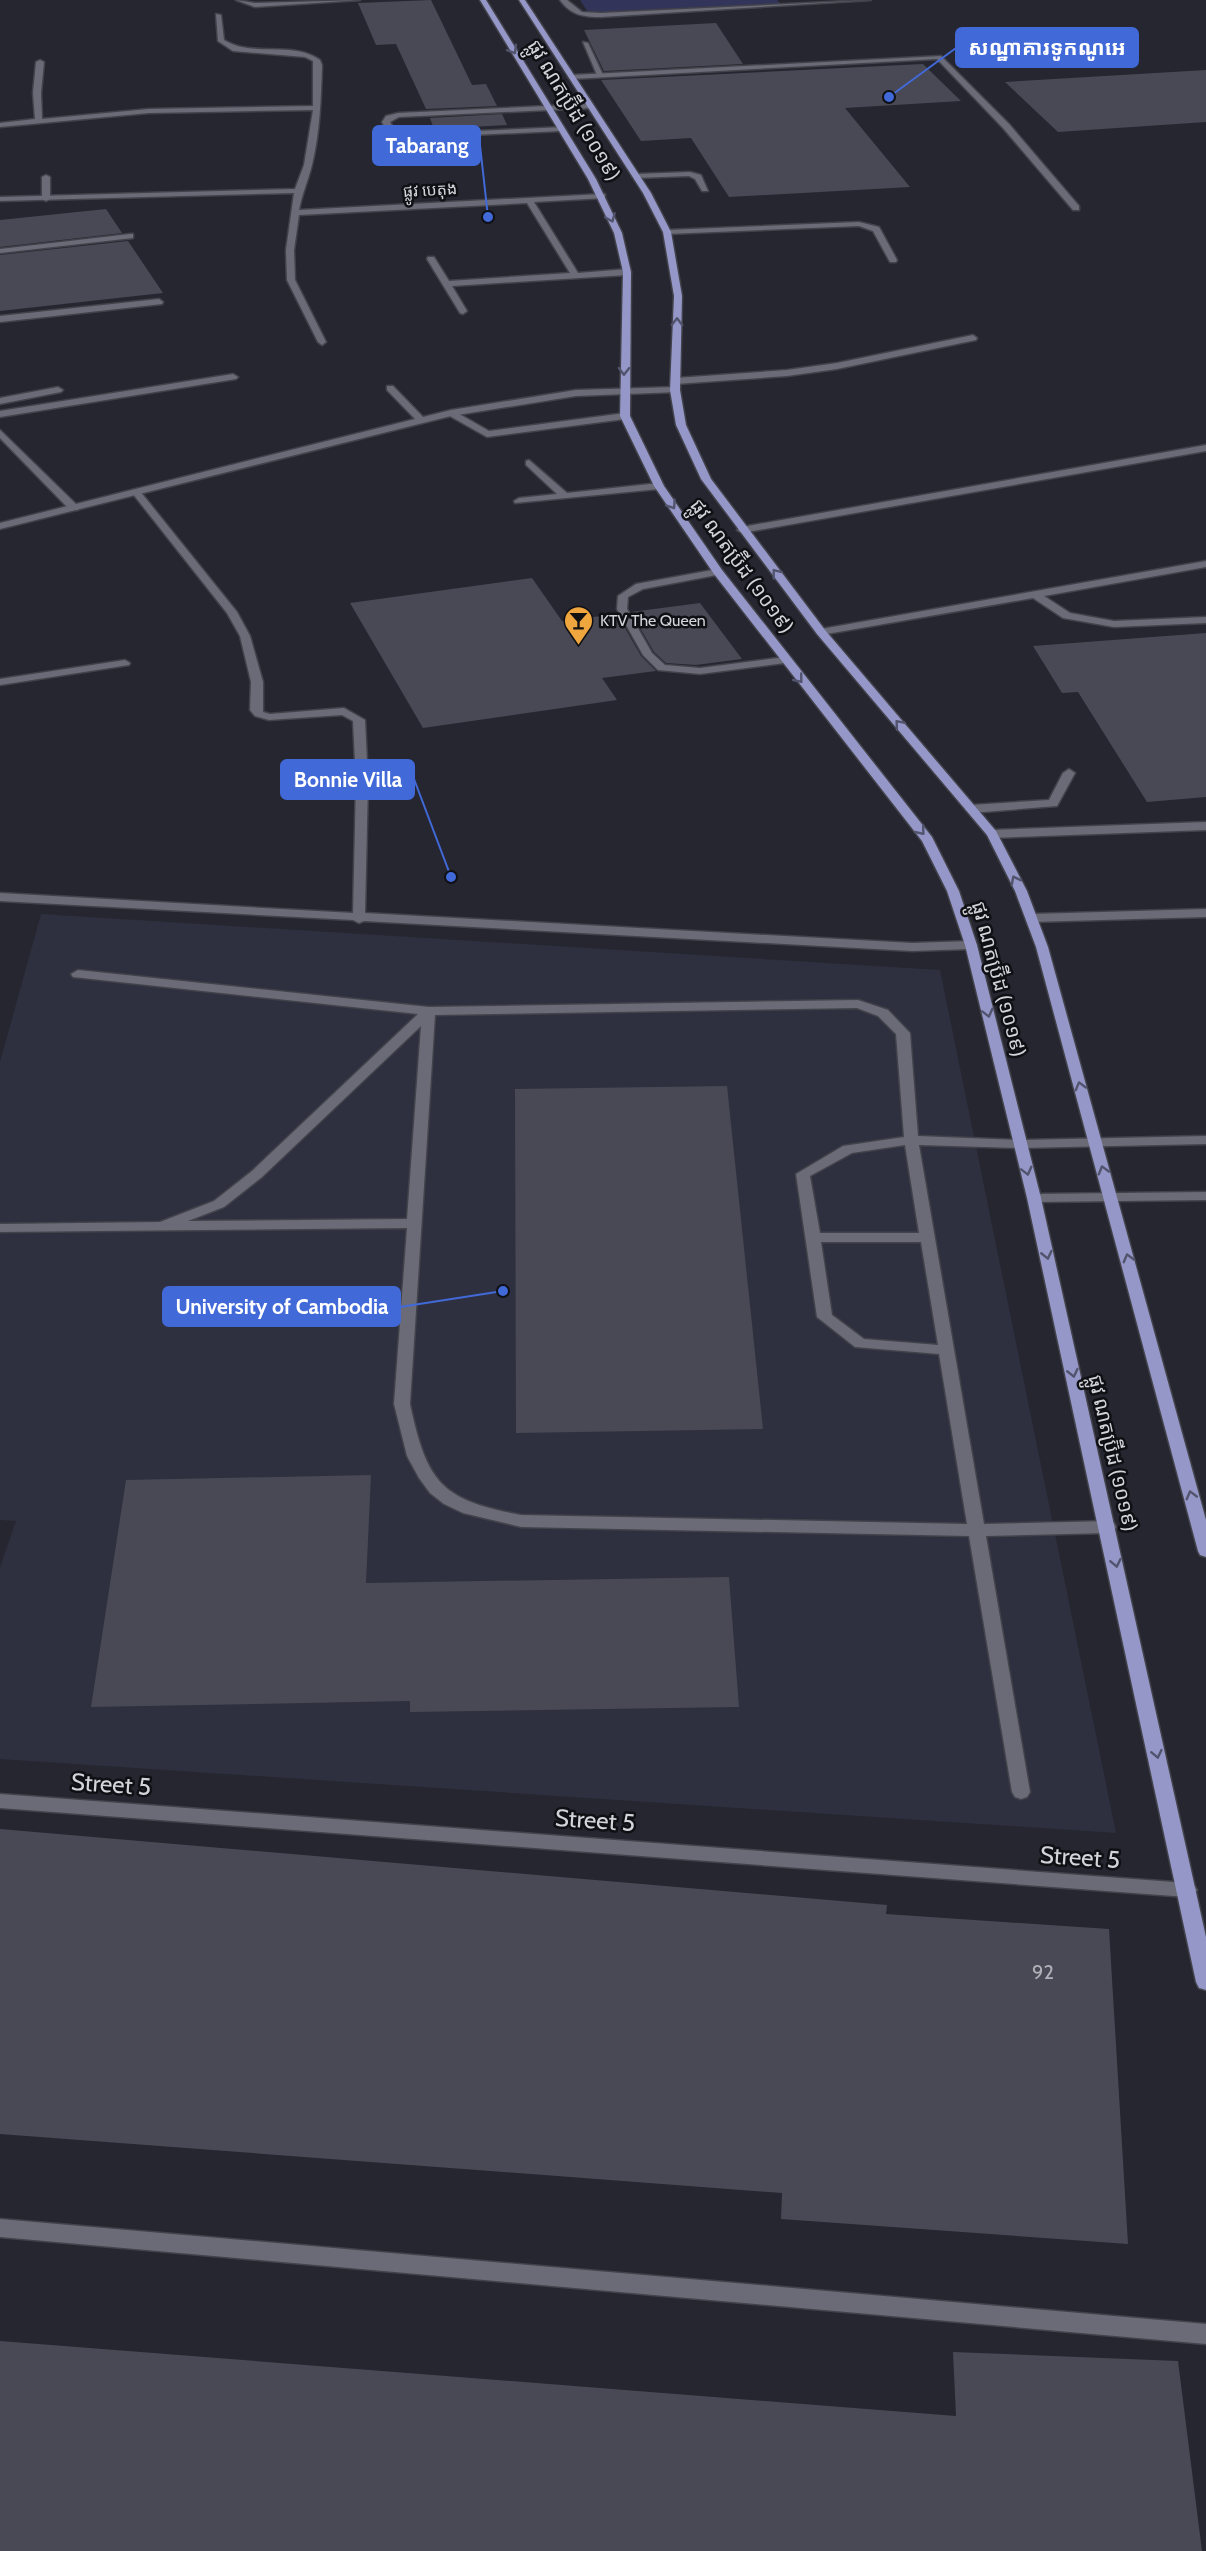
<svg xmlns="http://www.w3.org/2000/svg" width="1206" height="2551" font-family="Cabin,'Noto Sans Khmer',sans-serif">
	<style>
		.built { fill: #2e303f }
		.green { fill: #333459 }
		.building { fill: #484954 }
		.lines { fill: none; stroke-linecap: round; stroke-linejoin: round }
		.service-casing { stroke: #42424a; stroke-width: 3 }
		.minor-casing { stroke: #42424a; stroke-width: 3 }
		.tertiary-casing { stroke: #42424a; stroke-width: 3 }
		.primary-casing { stroke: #42424a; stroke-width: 3 }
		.service { fill: #6a6b77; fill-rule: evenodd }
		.minor { fill: #6a6b77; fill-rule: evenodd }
		.tertiary { fill: #6a6b77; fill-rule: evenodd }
		.primary { fill: #9497c7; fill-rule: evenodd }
		.oneway { stroke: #52546e }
		.labels { text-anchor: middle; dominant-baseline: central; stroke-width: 5; stroke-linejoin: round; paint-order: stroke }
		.far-street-label { font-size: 16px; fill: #d3d4da; stroke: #0f1014 }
		.far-poi-label { font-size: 16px; fill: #d3d4da; stroke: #0f1014; text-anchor: start }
		.street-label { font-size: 20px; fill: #d3d4da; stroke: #0f1014 }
		.near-number-label { font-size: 20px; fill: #b0b1b8 }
		.near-street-label { font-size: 24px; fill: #d3d4da; stroke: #0f1014 }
		.leader { fill: none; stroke: #4169d8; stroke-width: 2 }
		.callout-dot { fill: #4169d8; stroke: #0f1014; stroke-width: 2 }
		.callout { fill: #4169d8; stroke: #4169d8; stroke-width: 2 }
		.callout-label { font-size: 21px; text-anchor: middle; font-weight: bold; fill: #fff }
	</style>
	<rect width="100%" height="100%" fill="#252630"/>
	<polygon class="built" points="41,914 940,970 1116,1833 0,1759 0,1567 16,1521 0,1520 0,1062"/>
	<polygon class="green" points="580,0 777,0 781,4 589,14"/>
	<g class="building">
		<polygon points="431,0 472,85 486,84 497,106 426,109 396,44 376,45 358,3"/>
		<polygon points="716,23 743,64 604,71 584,30"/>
		<polygon points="923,64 961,101 845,108 910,187 729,197 691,138 641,141 601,80"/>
		<polygon points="1206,70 1206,122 1058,132 1005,82"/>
		<polygon points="502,114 507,125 434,129 430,118"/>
		<polygon points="106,209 122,233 0,247 0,220"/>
		<polygon points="128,241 163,293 0,311 0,255"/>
		<polygon points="532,578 562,621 617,614 641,656 656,671 602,678 617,700 423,728 350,603"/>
		<polygon points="700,603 742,659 696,665 666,663 654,652 631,612"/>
		<polygon points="1206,633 1206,797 1147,802 1078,692 1062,693 1033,646"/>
		<polygon points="727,1086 763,1429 516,1433 515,1089"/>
		<polygon points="371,1475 366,1583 729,1577 739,1707 410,1712 410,1701 91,1707 126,1480"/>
		<polygon points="0,1829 887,1905 886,1914 1109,1929 1128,2244 781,2219 782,2193 0,2134"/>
		<polygon points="0,2341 956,2416 953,2352 1178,2361 1202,2551 0,2551"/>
	</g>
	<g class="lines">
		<defs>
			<g id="service">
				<polygon points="236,0 255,3 360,0 255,7"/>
				<polygon points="583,42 588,43 604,77 597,75"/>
				<polygon points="590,104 593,108 399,117 390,122 394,129 410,134 564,127 561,131 410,138 388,133 382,122 386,116 398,113"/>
				<polygon points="690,172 701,175 708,191 702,191 695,179 689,176 636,178 632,176 636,174"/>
				<polygon points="46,175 50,177 50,199 46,201 42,199 42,177"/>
				<polygon points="859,222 879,227 897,260 896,262 890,262 873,231 859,226 667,234 663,232 667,230"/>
				<polygon points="973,335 977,338 976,340 837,369 787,376 676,384 671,381 676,378 787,370 837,363"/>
				<polygon points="387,386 393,386 423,417 423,421 417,421 387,390"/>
				<polygon points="58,387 63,390 61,392 0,404 0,398"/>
				<polygon points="448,411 454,411 489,431 625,413 630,416 625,419 487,437 448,415"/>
				<polygon points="718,569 723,572 722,574 643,589 628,597 627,609 652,653 665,665 700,668 785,657 790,660 785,663 700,674 658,670 643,655 617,609 618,596 636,584"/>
				<polygon points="1069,769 1075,773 1057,806 971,813 965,809 971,805 1049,800 1063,773"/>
				<polygon points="1206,909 1206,917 1032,922 1026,918 1032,914"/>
				<path d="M78,970L429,1007L858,1000L888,1010L910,1033L918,1136L1021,1140L1206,1136V1144L1021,1148L919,1145L984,1524L1108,1521L1114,1523L1116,1527L1114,1531L1108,1533L986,1536L1030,1792L1027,1797L1021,1799L1015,1797L1012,1792L969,1536L521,1527L463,1513L444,1504L430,1493L419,1478L407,1456L394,1404L407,1228L0,1232V1224L160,1222L214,1201L252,1171L418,1014L73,977L71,974ZM857,1008L878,1016L896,1034L904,1137L843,1146L796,1174L817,1317L855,1347L939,1354L967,1524L521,1515C441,1500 427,1483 410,1404L435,1015ZM421,1026L407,1219L188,1221L224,1207L262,1177ZM905,1145L919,1233H820L810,1176L852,1153ZM821,1242H921L938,1345L864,1339L832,1315Z"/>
			</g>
			<g id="minor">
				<path d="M560,0H567L582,12L601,13L871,0L601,17C583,17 571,15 560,0Z"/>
				<path d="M216,14L221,15L224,40C252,58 293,40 320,60L322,65C321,98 320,132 312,165C308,181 302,194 299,210L602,194H605V198L534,202L578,273L627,269L631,272L627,275L452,286L467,311L463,314L460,313L427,259L428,257H434L449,281L570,273L527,203L299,215L294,250L295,280L326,342L322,345L318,342L287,280L286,250L294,193L0,201V197L295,189L304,165L313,110L149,113L0,127V123L35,119L33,93L36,62L40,60L44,62L41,93L42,119L149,109L313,106V61L305,57L233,51L218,41Z"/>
				<polygon points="941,56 1009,124 1079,206 1079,210 1073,210 1003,128 937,59 572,79 568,77 572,75"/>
				<polygon points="130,234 133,234 133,238 0,253 0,249"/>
				<polygon points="159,299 163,302 162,304 0,322 0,316"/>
				<polygon points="233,374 238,377 236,379 0,417 0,411"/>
				<polygon points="0,430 78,506 78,510 70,510 0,438"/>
				<polygon points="1206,445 1206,451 742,533 737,530 742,527"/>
				<polygon points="529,460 567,493 659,483 664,486 659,489 515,503 514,501 519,498 557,494 526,465 526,461"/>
				<polygon points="133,490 139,490 237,612 250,636 263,682 263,712 270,714 344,708 365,720 368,782 365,913 912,943 971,941 977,945 971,949 912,951 364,921 359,923 353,920 0,901 0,893 353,913 356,782 353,721 342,715 269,720 255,716 250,710 251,682 240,636 227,613 133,494"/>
				<polygon points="1206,561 1206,567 1044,596 1070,613 1114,621 1206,617 1206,623 1114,627 1063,618 1033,598 821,635 816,632 821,629"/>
				<polygon points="125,660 130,663 129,665 0,685 0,679"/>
				<polygon points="1206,822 1206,830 992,838 986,834 992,830"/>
				<polygon points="1206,1192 1206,1200 1034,1202 1027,1198 1034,1194"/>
				<polygon points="0,1794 1187,1883 1194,1885 1197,1890 1194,1895 1187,1897 0,1808"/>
				<polygon points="0,2219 1206,2324 1206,2344 0,2237"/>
			</g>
			<polygon id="tertiary" points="675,387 678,388 678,392 576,396 451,416 0,529 0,523 451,410 576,390"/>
			<g id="primary">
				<polygon points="480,0 486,0 596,179 622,233 631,272 630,416 664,486 722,570 932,837 959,891 977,945 1041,1198 1206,1937 1206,1990 1199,1988 1196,1982 1027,1198 965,945 947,891 922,841 714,574 654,486 620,416 623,272 614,233 588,179"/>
				<polygon points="519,0 525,0 651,193 671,232 682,296 680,390 686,425 711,479 825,630 996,831 1027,891 1048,947 1206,1520 1206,1557 1200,1555 1198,1551 1036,947 1015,891 987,835 817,634 701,479 676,425 670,390 674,296 663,232 643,193"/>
			</g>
		</defs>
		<use href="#service" class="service-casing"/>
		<use href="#minor" class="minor-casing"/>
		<use href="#tertiary" class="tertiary-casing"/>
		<use href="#primary" class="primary-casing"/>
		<use href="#service" class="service"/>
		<use href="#minor" class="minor"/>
		<use href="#tertiary" class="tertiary"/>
		<use href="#primary" class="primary"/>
	</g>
	<defs><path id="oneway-chevron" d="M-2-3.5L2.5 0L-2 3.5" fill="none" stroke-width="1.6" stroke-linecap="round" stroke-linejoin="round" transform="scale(1.5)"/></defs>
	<g class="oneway">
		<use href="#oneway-chevron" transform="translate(513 50) rotate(59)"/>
		<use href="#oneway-chevron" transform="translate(611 218) rotate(67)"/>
		<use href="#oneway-chevron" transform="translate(677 322) rotate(-89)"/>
		<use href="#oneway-chevron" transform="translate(624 371) rotate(91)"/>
		<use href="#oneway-chevron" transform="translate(672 505) rotate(56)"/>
		<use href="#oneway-chevron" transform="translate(776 573) rotate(-128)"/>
		<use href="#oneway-chevron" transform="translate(799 679) rotate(51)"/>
		<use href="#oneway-chevron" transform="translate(899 724) rotate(-130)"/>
		<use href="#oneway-chevron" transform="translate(921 831) rotate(51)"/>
		<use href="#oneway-chevron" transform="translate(1015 880) rotate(-117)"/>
		<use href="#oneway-chevron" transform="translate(988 1013) rotate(76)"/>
		<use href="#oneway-chevron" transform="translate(1080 1086) rotate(-105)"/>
		<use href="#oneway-chevron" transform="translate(1103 1170) rotate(-106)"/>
		<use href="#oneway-chevron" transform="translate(1027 1171) rotate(76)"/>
		<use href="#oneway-chevron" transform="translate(1047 1255) rotate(77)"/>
		<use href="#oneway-chevron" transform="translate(1128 1258) rotate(-105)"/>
		<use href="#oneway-chevron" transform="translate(1073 1373) rotate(77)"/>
		<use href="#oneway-chevron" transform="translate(1191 1495) rotate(-105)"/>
		<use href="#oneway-chevron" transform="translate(1116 1563) rotate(78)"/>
		<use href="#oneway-chevron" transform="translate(1157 1754) rotate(78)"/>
	</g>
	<defs>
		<symbol id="bar-pin" viewBox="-11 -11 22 30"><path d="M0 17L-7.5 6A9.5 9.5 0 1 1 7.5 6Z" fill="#f0a63f" stroke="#0f1014"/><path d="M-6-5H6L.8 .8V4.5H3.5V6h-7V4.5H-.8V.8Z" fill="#111"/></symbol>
	</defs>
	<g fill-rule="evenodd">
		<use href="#bar-pin" x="562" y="604" width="33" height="45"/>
	</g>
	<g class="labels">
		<g class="far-street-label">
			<text transform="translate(430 190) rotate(-3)">ផ្លូវ បេតុង</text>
		</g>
		<g class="far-poi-label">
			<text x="600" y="620">KTV The Queen</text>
		</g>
		<g class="street-label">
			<text transform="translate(574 110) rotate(59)">ផ្លូវ ណតប្រ៊ីដ (១០១៩)</text>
			<text transform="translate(742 566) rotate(54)">ផ្លូវ ណតប្រ៊ីដ (១០១៩)</text>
			<text transform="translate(999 979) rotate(75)">ផ្លូវ ណតប្រ៊ីដ (១០១៩)</text>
			<text transform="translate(1113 1453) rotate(77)">ផ្លូវ ណតប្រ៊ីដ (១០១៩)</text>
		</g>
		<g class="near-number-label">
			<text x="1043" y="1972">92</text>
		</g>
		<g class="near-street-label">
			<text transform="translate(111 1784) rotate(4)">Street 5</text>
			<text transform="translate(595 1820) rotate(4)">Street 5</text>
			<text transform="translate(1080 1857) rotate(4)">Street 5</text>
		</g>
	</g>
	<path class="leader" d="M889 97L956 48M488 217L480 145M451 877L414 779M503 1291L400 1307"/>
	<g class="callout-dot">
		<circle cx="889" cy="97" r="6"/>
		<circle cx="488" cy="217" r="6"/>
		<circle cx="451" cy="877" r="6"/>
		<circle cx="503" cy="1291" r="6"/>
	</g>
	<g class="callout">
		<rect x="956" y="28" width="182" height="39" rx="6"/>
		<rect x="373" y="126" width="107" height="39" rx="6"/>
		<rect x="281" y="760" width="133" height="39" rx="6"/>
		<rect x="163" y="1287" width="237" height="39" rx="6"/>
	</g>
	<g class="callout-label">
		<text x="1047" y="55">សណ្ឋាគារទូកណូអេ</text>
		<text x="427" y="153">Tabarang</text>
		<text x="348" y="787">Bonnie Villa</text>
		<text x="282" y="1314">University of Cambodia</text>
	</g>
</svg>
